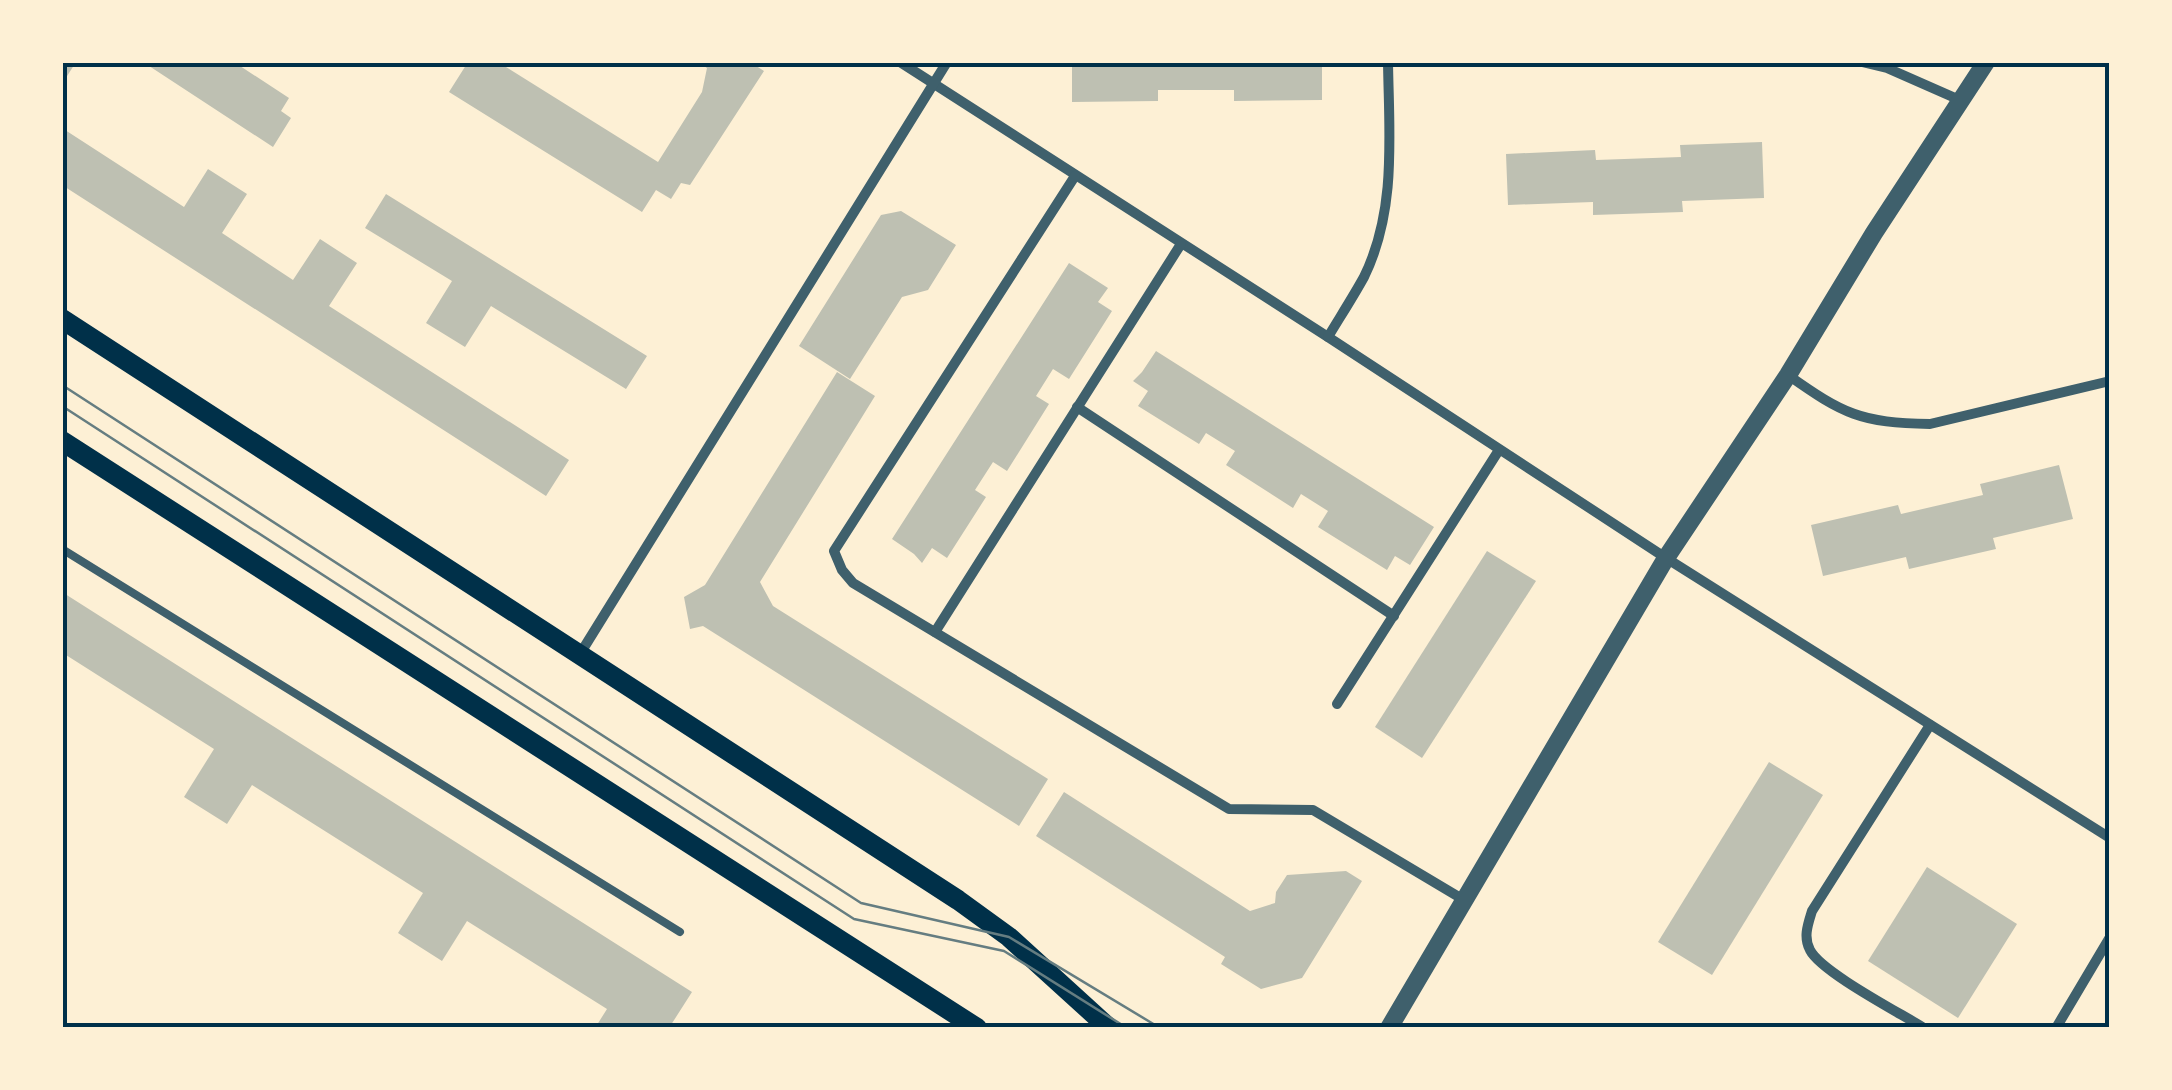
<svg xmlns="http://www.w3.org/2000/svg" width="2172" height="1090" font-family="Karla,sans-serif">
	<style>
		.building { fill: #bec0b2 }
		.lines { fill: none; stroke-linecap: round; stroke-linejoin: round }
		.service { stroke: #3f606c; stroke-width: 8 }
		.minor { stroke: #3f606c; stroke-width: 10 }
		.tertiary { stroke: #3f606c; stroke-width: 18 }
		.secondary { stroke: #003049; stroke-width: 20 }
		.tram { stroke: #657d81; stroke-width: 2.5 }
		.neatline { fill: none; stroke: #003049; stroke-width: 4 }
	</style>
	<rect width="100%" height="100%" fill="#fdf0d5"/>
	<g class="building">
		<polygon points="62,62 76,62 62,84"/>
		<polygon points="143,62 234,62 289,98 281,111 291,118 273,147"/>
		<polygon points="468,62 498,62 658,162 702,92 707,68 698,62 750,62 764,71 690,185 681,183 671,199 656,190 642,212 449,92"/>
		<polygon points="1072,62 1322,62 1322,100 1234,101 1234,90 1158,90 1158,101 1072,102"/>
		<polygon points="62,128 184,207 208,169 247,194 222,233 293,280 320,239 357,263 329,306 569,460 546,496 62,185"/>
		<polygon points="1762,142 1764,198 1682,201 1683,212 1593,215 1593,202 1508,205 1506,154 1595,150 1596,160 1681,157 1680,145"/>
		<polygon points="386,194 647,356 626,389 491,306 465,347 426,323 452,281 365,228"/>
		<polygon points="901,211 956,245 928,290 902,297 850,379 799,346 881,215"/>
		<polygon points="1069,263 1108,288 1098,302 1112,311 1069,379 1053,369 1036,396 1049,404 1007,471 993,462 975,490 986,497 947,558 932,548 922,563 914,554 892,539"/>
		<polygon points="1156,351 1434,527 1410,565 1395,556 1387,570 1318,527 1328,511 1301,494 1293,508 1226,465 1235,451 1206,433 1199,444 1138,406 1148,391 1133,381 1142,372"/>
		<polygon points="837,372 875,396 760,582 773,606 1048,779 1019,826 703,626 690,629 684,597 705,585"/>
		<polygon points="2059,465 2073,519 1993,538 1996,549 1909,569 1906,557 1823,576 1811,525 1898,505 1901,514 1983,495 1980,484"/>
		<polygon points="1487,551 1536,581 1422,758 1375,727"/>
		<polygon points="62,592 692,992 669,1028 595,1028 607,1009 467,921 442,961 398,933 423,893 252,785 227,824 184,797 214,749 66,655 62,660"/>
		<polygon points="1769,762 1823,795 1712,975 1658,942"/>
		<polygon points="1064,792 1250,911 1275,903 1276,892 1287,875 1346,871 1362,881 1302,978 1261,989 1221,964 1225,957 1036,836"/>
		<polygon points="1927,867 2017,924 1958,1018 1868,961"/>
	</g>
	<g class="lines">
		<polyline class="service" points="62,549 680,932"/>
		<g class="minor">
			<polyline points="900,62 1328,337 1666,558 2110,838"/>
			<polyline points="1862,62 1887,68 1962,101"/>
			<polyline points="1075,176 834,551 842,570 853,583 1229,809 1313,810 1464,900"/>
			<path d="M1328,337C1340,317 1353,297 1364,277C1397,210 1389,134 1388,62"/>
			<path d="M1788,375C1843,414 1861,423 1930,424L2110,381"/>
			<polyline points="1077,407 1394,616"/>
			<polyline points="935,632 1181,244"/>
			<polyline points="580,654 947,62"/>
			<polyline points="1337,704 1499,450"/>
			<path d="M1924,1028C1900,1013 1821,972 1810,950C1803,937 1808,924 1812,911L1930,725"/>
			<polyline points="2056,1028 2110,937"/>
		</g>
		<polyline class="tertiary" points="1389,1028 1666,558 1788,375 1874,233 1986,62"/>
		<g class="secondary">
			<polyline points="62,319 958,900 1009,937 1109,1028"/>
			<polyline points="62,441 977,1028"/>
		</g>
		<g class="tram">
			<polyline points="62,385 861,903 1009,937 1160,1028"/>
			<polyline points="62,406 854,919 1004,951 1127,1028"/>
		</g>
	</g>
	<rect width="2172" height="1090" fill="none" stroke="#fdf0d5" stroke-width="130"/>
	<rect x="65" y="65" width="2042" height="960" class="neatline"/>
</svg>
